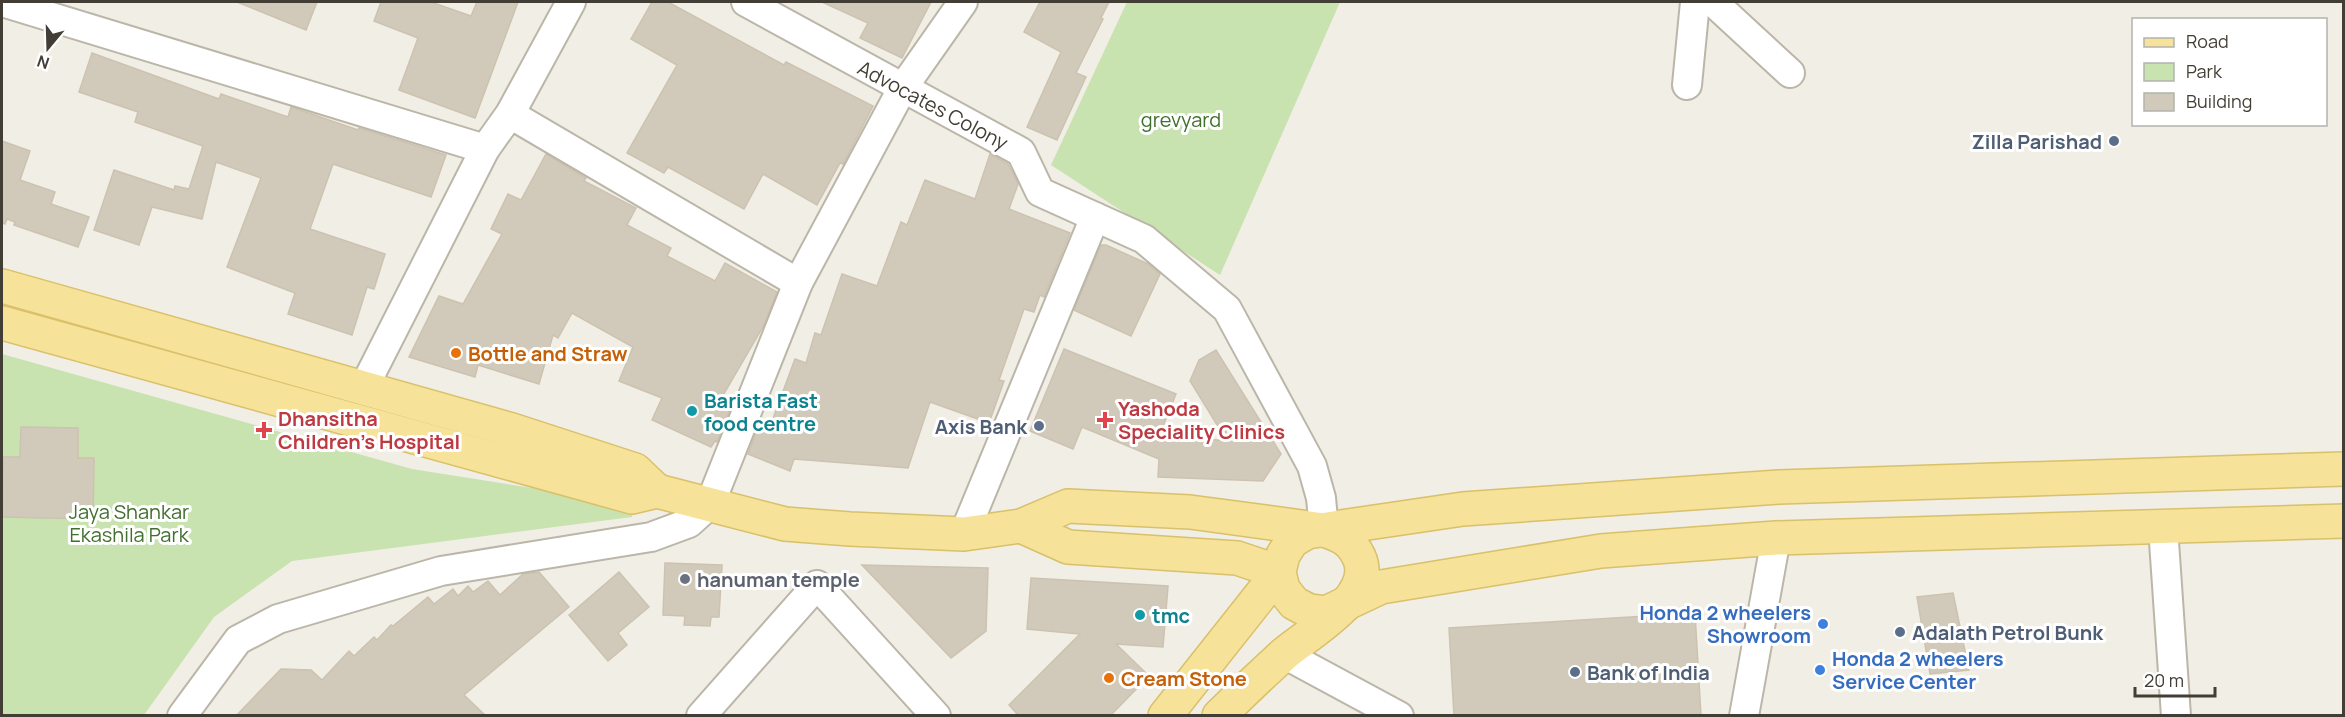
<svg xmlns="http://www.w3.org/2000/svg" width="2345" height="717" font-family="Manrope,sans-serif">
	<style>
		.green { fill: #c8e2b0 }
		.building { fill: #d1cabb; stroke: #ccc2af; stroke-width: 1.5 }
		.lines { fill: none; stroke-linecap: round; stroke-linejoin: round }
		.street-casing { stroke: #bbb6a8; stroke-width: 32 }
		.primary-casing { stroke: #d9c06a; stroke-width: 36 }
		.street { stroke: #fff; stroke-width: 28 }
		.primary { stroke: #f6e298; stroke-width: 33 }
		.service-dot { fill: #5c6f8a; stroke: #fff; stroke-width: 2 }
		.food-dot { fill: #e8710a; stroke: #fff; stroke-width: 2 }
		.culture-dot { fill: #0f9aa8; stroke: #fff; stroke-width: 2 }
		.health-dot { fill: #e0444e; stroke: #fff; stroke-width: 2 }
		.worship-dot { fill: #6b7280; stroke: #fff; stroke-width: 2 }
		.shop-dot { fill: #3f7fe0; stroke: #fff; stroke-width: 2 }
		.labels { text-anchor: middle; dominant-baseline: central; stroke-width: 6; stroke-linejoin: round; paint-order: stroke }
		.street-label { font-size: 20px; fill: #423e35; stroke: #fff }
		.park-label { font-size: 20px; fill: #416f2d; stroke: #fff }
		.service-label { font-size: 20px; font-weight: bold; fill: #4e5e75; stroke: #fff; text-anchor: end }
		.food-label { font-size: 20px; font-weight: bold; fill: #c56008; stroke: #fff; text-anchor: start }
		.culture-label { font-size: 20px; font-weight: bold; fill: #0d838f; stroke: #fff; text-anchor: start }
		.health-label { font-size: 20px; font-weight: bold; fill: #be3a42; stroke: #fff; text-anchor: start }
		.worship-label { font-size: 20px; font-weight: bold; fill: #5b616d; stroke: #fff; text-anchor: start }
		.shop-label { font-size: 20px; font-weight: bold; fill: #366cbe; stroke: #fff; text-anchor: end }
	</style>
	<rect width="100%" height="100%" fill="#f1eee5"/>
	<g class="green">
		<polygon points="1127,2 1340,2 1220,275 1051,165"/>
		<polygon points="2,354 412,469 634,504 632,517 292,561 214,617 144,715 2,716"/>
	</g>
	<g class="building">
		<polygon points="237,2 317,2 306,30"/>
		<polygon points="381,2 431,2 471,16 477,2 518,2 475,118 399,90 418,38 374,21"/>
		<polygon points="652,2 668,2 784,65 786,62 873,106 843,164 840,163 817,205 763,174 744,209 668,167 664,173 627,153 677,65 631,39"/>
		<polygon points="822,2 931,2 902,58 860,38 868,23"/>
		<polygon points="1040,2 1109,2 1101,18 1103,19 1076,73 1086,77 1057,140 1027,127 1061,52 1024,32"/>
		<polygon points="92,53 219,99 221,94 288,117 291,107 358,130 359,128 446,155 431,197 333,164 310,229 385,254 374,289 367,287 352,335 288,314 295,293 227,267 261,178 216,162 202,219 152,207 139,245 94,230 114,170 174,190 175,186 189,189 203,146 135,122 138,112 79,92"/>
		<polygon points="2,141 30,151 20,180 55,192 51,204 89,217 78,247 14,225 15,222 7,219 5,224 2,223"/>
		<polygon points="546,154 586,178 584,181 636,208 627,225 671,248 667,256 715,281 725,263 777,292 764,325 722,397 733,402 717,442 715,441 711,447 652,420 662,398 619,381 633,347 572,313 558,338 553,335 539,384 478,365 475,377 409,357 439,296 463,304 502,234 491,229 508,194 521,200"/>
		<polygon points="990,154 1008,164 1018,184 1009,209 1070,233 1044,297 1040,295 1034,312 1024,309 999,380 1004,381 989,423 930,402 908,468 794,459 790,471 748,454 758,428 768,432 795,359 806,363 815,333 821,335 842,274 877,286 901,222 907,225 925,180 975,199"/>
		<polygon points="1101,245 1106,245 1148,264 1160,274 1131,336 1074,310"/>
		<polygon points="1064,349 1176,394 1160,434 1227,441 1190,381 1199,360 1216,350 1281,454 1263,481 1158,477 1159,459 1082,427 1073,449 1030,431"/>
		<polygon points="21,427 78,428 78,458 94,458 93,519 2,517 3,457 20,457"/>
		<polygon points="665,563 722,565 719,617 711,617 710,626 684,625 685,616 663,615"/>
		<polygon points="862,565 988,568 986,631 951,658"/>
		<polygon points="539,572 569,607 464,695 486,716 236,716 281,669 311,670 322,680 349,651 354,656 374,637 377,640 391,625 393,626 428,597 434,604 453,589 458,596 468,586 473,592 488,581 500,595 523,574"/>
		<polygon points="619,572 649,607 618,633 627,645 608,661 569,615"/>
		<polygon points="1031,578 1168,586 1163,647 1116,644 1149,676 1110,716 1019,716 1009,705 1080,634 1027,629"/>
		<polygon points="1953,593 1969,670 1930,674 1917,597"/>
		<polygon points="1695,613 1701,716 1454,716 1449,628"/>
	</g>
	<g class="lines">
		<defs>
			<g id="street">
				<polyline points="2,2 485,149"/>
				<polyline points="746,2 1021,152 1040,192 1144,239 1227,309 1312,466 1321,498 1324,530"/>
				<polyline points="1713,2 1790,73"/>
				<polyline points="1687,85 1695,2"/>
				<polyline points="510,114 798,283"/>
				<polyline points="363,389 485,149 510,114 571,2"/>
				<polyline points="2163,527 2176,716"/>
				<polyline points="964,534 1095,217"/>
				<polyline points="1284,654 1399,716"/>
				<polyline points="182,716 238,640 278,619 441,571 651,537 689,523 710,504 798,283 902,89 963,2"/>
				<polyline points="701,716 817,585 936,716"/>
				<polyline points="1744,716 1776,538"/>
			</g>
			<g id="primary">
				<polyline points="2,286 512,430 635,470 657,491"/>
				<path d="M2,323L632,497L657,491L785,524L850,529L964,534L1021,526L1068,506L1190,512L1324,530C1340,535 1351,540 1359,557C1377,597 1308,633 1283,655C1261,675 1240,695 1219,716"/>
				<polyline points="2344,469 1779,487 1463,509 1307,532 1292,541 1283,555 1279,572 1283,589 1294,603 1309,611 1326,613 1381,587 1601,551 1776,538 2344,521"/>
				<polyline points="1021,526 1068,547 1237,558 1279,572"/>
				<polyline points="1165,716 1279,572"/>
			</g>
		</defs>
		<use href="#street" class="street-casing"/>
		<use href="#primary" class="primary-casing"/>
		<use href="#street" class="street"/>
		<use href="#primary" class="primary"/>
	</g>
	<g class="service-dot">
		<circle cx="2114" cy="141" r="6"/>
		<circle cx="1039" cy="426" r="6"/>
		<circle cx="1900" cy="632" r="6"/>
		<circle cx="1575" cy="672" r="6"/>
	</g>
	<g class="food-dot">
		<circle cx="456" cy="353" r="6"/>
		<circle cx="1109" cy="678" r="6"/>
	</g>
	<g class="culture-dot">
		<circle cx="692" cy="411" r="6"/>
		<circle cx="1140" cy="615" r="6"/>
	</g>
	<g class="health-dot">
		<path d="M1102 411h6v6h6v6h-6v6h-6v-6h-6v-6h6z"/>
		<path d="M261 421h6v6h6v6h-6v6h-6v-6h-6v-6h6z"/>
	</g>
	<circle class="worship-dot" cx="685" cy="579" r="6"/>
	<g class="shop-dot">
		<circle cx="1823" cy="624" r="6"/>
		<circle cx="1820" cy="670" r="6"/>
	</g>
	<g class="labels">
		<g class="street-label">
			<text transform="translate(933 105) rotate(28)">Advocates Colony</text>
		</g>
		<g class="park-label">
			<text x="1181" y="119">grevyard</text>
			<text x="129" y="511">Jaya Shankar<tspan x="129" dy="23">Ekashila Park</tspan></text>
		</g>
		<g class="service-label">
			<text x="2102" y="141">Zilla Parishad</text>
			<text x="1027" y="426">Axis Bank</text>
			<text x="1912" y="632" text-anchor="start">Adalath Petrol Bunk</text>
			<text x="1587" y="672" text-anchor="start">Bank of India</text>
		</g>
		<g class="food-label">
			<text x="468" y="353">Bottle and Straw</text>
			<text x="1121" y="678">Cream Stone</text>
		</g>
		<g class="culture-label">
			<text x="704" y="400">Barista Fast<tspan x="704" dy="23">food centre</tspan></text>
			<text x="1152" y="615">tmc</text>
		</g>
		<g class="health-label">
			<text x="1118" y="408">Yashoda<tspan x="1118" dy="23">Speciality Clinics</tspan></text>
			<text x="278" y="418">Dhansitha<tspan x="278" dy="23">Children's Hospital</tspan></text>
		</g>
		<g class="worship-label">
			<text x="697" y="579">hanuman temple</text>
		</g>
		<g class="shop-label">
			<text x="1811" y="612">Honda 2 wheelers<tspan x="1811" dy="23">Showroom</tspan></text>
			<text x="1832" y="658" text-anchor="start">Honda 2 wheelers<tspan x="1832" dy="23">Service Center</tspan></text>
		</g>
	</g>
	<rect width="2345" height="717" fill="none" stroke="#423e35" stroke-width="6"/>
	<rect x="2132" y="18" width="195" height="108" fill="#ffffff" stroke="#b3b2ae" stroke-width="1.5"/>
	<rect x="2144" y="38" width="30" height="9" fill="#f6e298" stroke="#b3b2ae" stroke-width="1.5"/>
	<text x="2186" y="48" font-size="18" fill="#423e35">Road</text>
	<rect x="2144" y="63" width="30" height="18" fill="#c8e2b0" stroke="#b3b2ae" stroke-width="1.5"/>
	<text x="2186" y="78" font-size="18" fill="#423e35">Park</text>
	<rect x="2144" y="93" width="30" height="18" fill="#d1cabb" stroke="#b3b2ae" stroke-width="1.5"/>
	<text x="2186" y="108" font-size="18" fill="#423e35">Building</text>
	<g transform="translate(48 48) rotate(199)" stroke="#ffffff" stroke-width="4.5" paint-order="stroke">
	<path d="M0-4.5L10 22L0 15L-10 22Z" fill="#423e35"/>
	<text y="-9" font-size="16" font-weight="bold" text-anchor="middle" fill="#423e35">N</text>
	</g>
	<path d="M2135 687v9h80v-9" fill="none" stroke="#423e35" stroke-width="3"/>
	<text x="2144" y="687" font-size="18" fill="#423e35" stroke="#ffffff" stroke-width="4.5" paint-order="stroke">20 m</text>
</svg>
